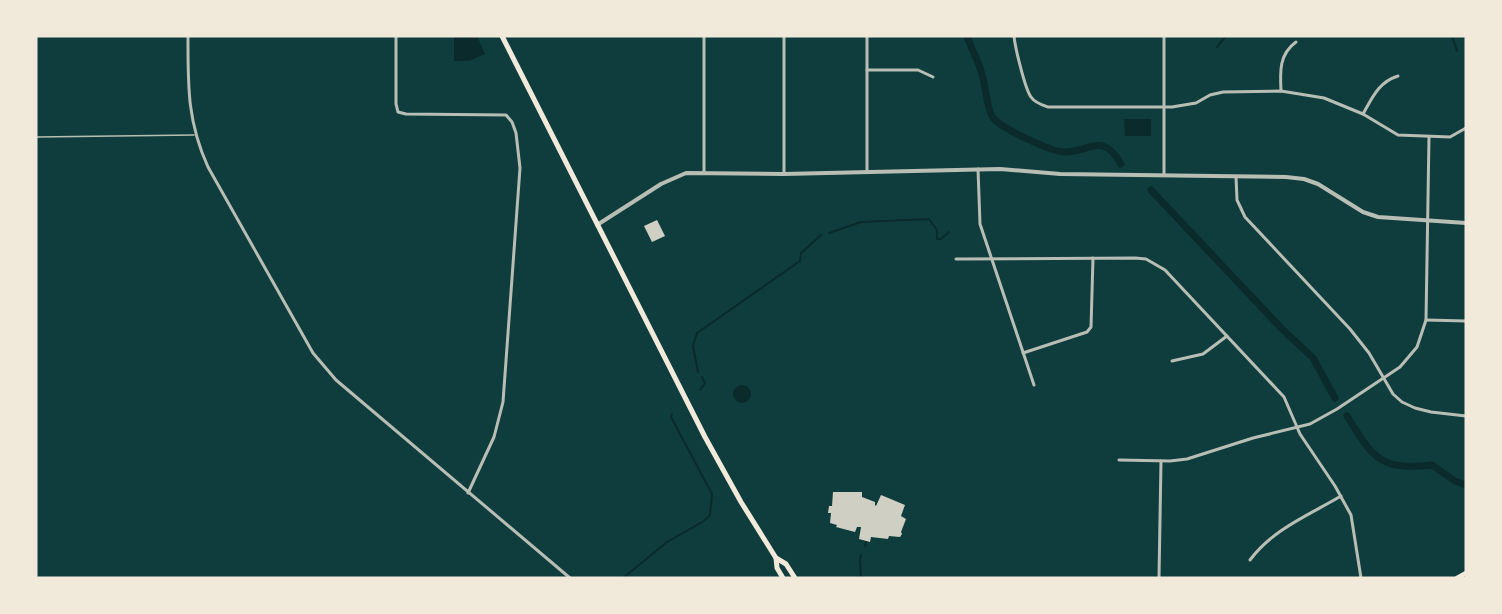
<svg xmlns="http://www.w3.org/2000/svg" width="1502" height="614" font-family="Ubuntu,sans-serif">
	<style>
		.water { fill: #0a2a2b }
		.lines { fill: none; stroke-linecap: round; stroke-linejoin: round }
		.stream { stroke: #0a2a2b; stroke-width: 2 }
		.canal { stroke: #0a2a2b; stroke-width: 7 }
		.building { fill: #cfcfc3 }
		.service { stroke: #b8beb3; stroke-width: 1.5 }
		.minor { stroke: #b8beb3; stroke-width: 3 }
		.tertiary { stroke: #b8beb3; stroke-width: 4 }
		.secondary { stroke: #f1e9da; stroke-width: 4.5 }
		.primary { stroke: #f1e9da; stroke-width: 5 }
	</style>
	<rect width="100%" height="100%" fill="#0f3d3e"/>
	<g class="water">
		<polygon points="454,36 477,36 485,54 469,61 454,61"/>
		<polygon points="1124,119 1151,119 1151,136 1125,136"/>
		<circle cx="742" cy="394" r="9"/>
	</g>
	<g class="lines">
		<g class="stream">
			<polyline points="1452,36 1457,51"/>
			<polyline points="1217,47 1226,36"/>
			<polyline points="829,233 861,222 929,219 937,230 937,239 941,239 949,232"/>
			<polyline points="698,372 693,346 697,333 800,261 801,253 821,235"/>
			<polyline points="700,390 705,383 702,377"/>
			<polyline points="865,546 866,541"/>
			<polyline points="623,578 667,542 704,521 710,515 712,494 671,417 672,414"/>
			<polyline points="861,578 860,560 861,555"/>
		</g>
		<g class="canal">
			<path d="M967,36C971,49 979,61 982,75C986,87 986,104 992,116C997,127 1052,152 1065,152C1091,152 1102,131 1121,164"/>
			<polyline points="1151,190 1281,328 1313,358 1335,398"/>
			<path d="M1347,416C1373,458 1380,471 1432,465L1455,481L1466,485"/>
		</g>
	</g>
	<g class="building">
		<polygon points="657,220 665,236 652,242 644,226"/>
		<polygon points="833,492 862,492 862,497 875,502 875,505 876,506 881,495 905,505 901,516 906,519 901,532 902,534 900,537 889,536 888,539 871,537 870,542 859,539 861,527 857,527 855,532 836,527 837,525 830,523 831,513 828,513 829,506 832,506"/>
	</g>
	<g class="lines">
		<polyline class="service" points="36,137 194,135"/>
		<g class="minor">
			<path d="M188,36C188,85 187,121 208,167L313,353L336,380L570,578"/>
			<polyline points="396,36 396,104 398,112 406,114 506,115 512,122 516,133 520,168 503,402 494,437 468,493"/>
			<polyline points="867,36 867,171"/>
			<path d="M1014,36C1015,47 1025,89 1031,97C1035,103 1042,105 1048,107H1172L1196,103L1210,95L1223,92L1281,91L1324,98L1363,114L1398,135L1450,137L1466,128"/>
			<polyline points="1164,36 1164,175"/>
			<polyline points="867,70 918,70 933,77"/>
			<path d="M1281,91C1280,72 1279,54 1296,42"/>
			<path d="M1363,114C1373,96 1379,82 1398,76"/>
			<polyline points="978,169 980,224 1034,385"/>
			<polyline points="704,172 704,36"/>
			<polyline points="784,174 784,36"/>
			<polyline points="1236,177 1237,200 1245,217 1350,329 1369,353 1393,394 1402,402 1415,408 1431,412 1466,416"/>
			<polyline points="956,259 1135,258 1146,259 1165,270 1284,397 1300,434 1335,486 1351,515 1361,578"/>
			<polyline points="1426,320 1466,321"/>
			<polyline points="1023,353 1087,332 1091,327 1093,258"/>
			<polyline points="1172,361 1203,354 1227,336"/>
			<polyline points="1119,460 1170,461 1187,459 1253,438 1310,424 1337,409 1400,367 1417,347 1426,320 1429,137"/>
			<path d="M1250,560C1273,529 1309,515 1341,496"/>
			<polyline points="1159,578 1161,461"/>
		</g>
		<polyline class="tertiary" points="597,225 661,184 686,173 784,174 1000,169 1060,174 1286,177 1304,179 1318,184 1363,212 1378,217 1466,223"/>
		<polyline class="secondary" points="1457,578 1466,573"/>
		<g class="primary">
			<polyline points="502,36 705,437 741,502 776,558 786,564 795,578"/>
			<polyline points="776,558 777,568 783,578"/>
		</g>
	</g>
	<rect width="1502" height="614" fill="none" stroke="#f1e9da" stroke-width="75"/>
</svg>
